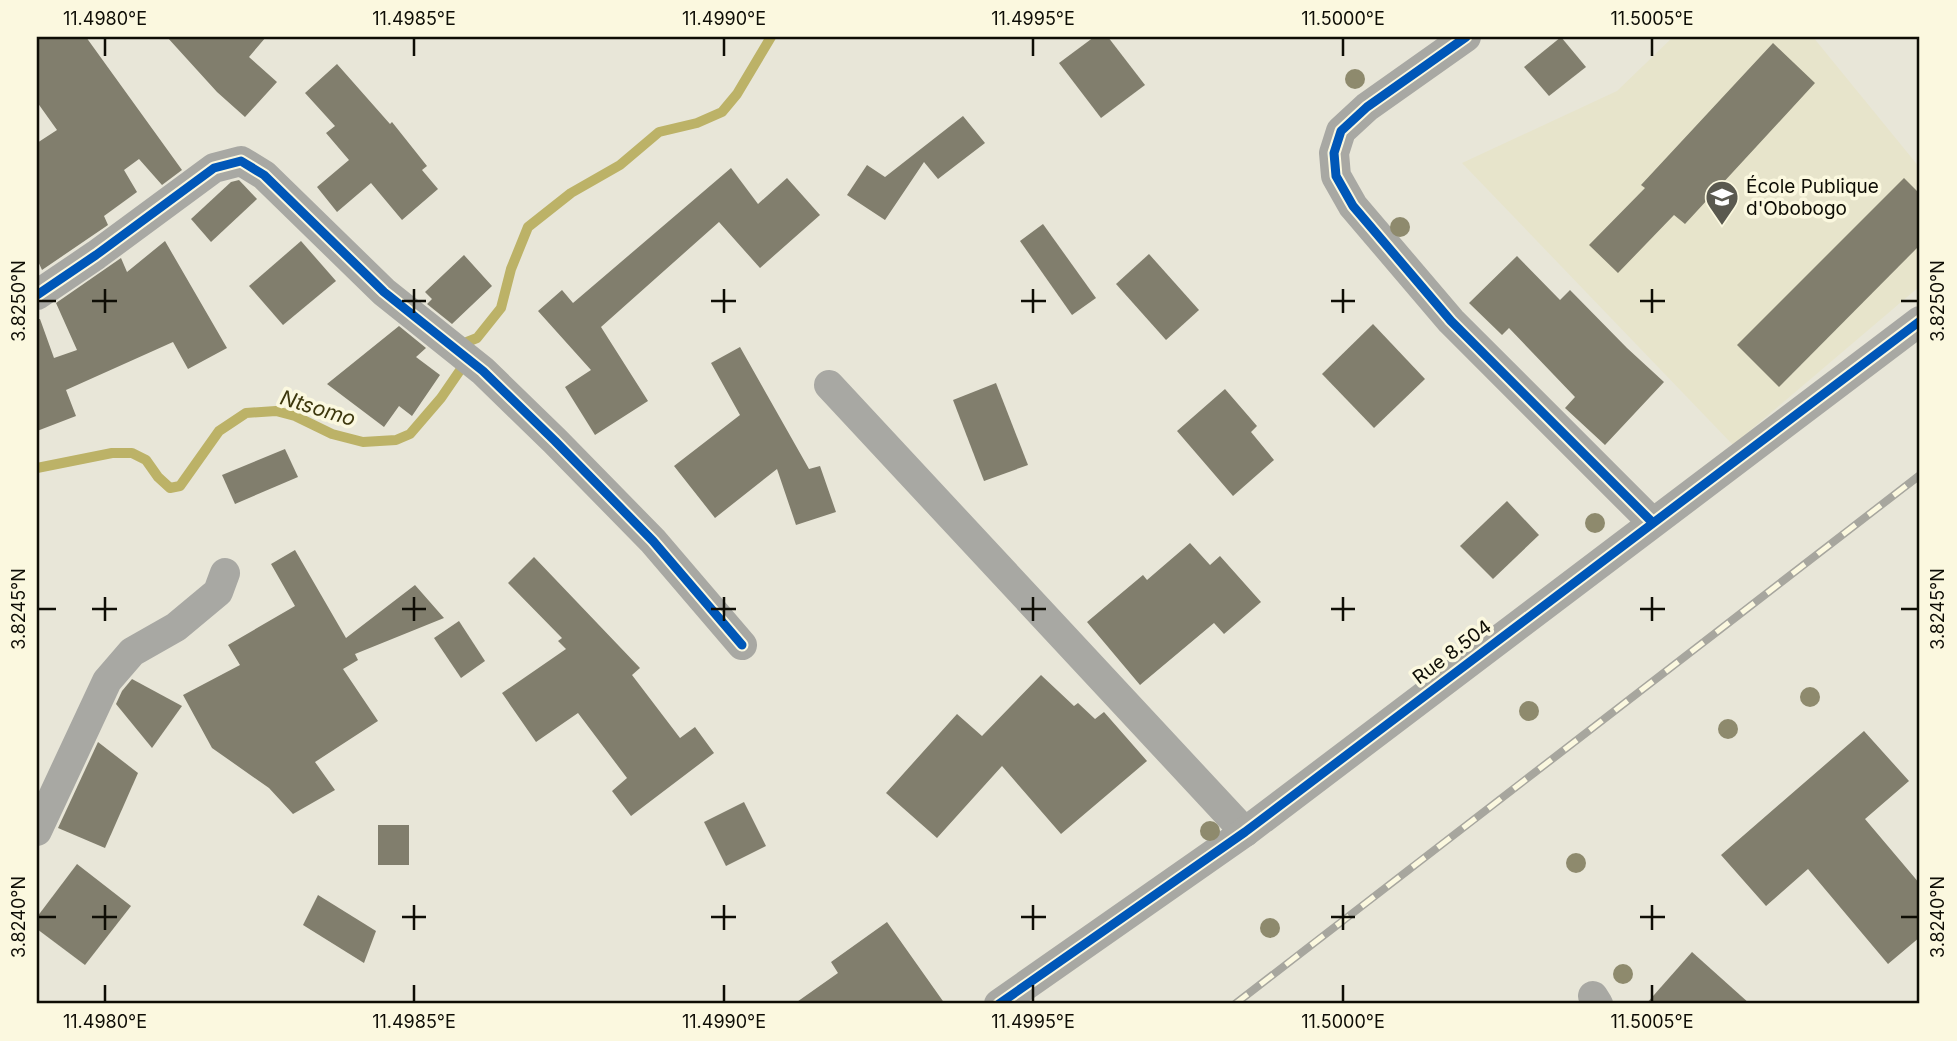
<svg xmlns="http://www.w3.org/2000/svg" width="1957" height="1041" font-family="Inter,sans-serif">
	<style>
		.built { fill: #e7e4cb }
		.lines { fill: none; stroke-linecap: round; stroke-linejoin: round }
		.stream { stroke: #bcb267; stroke-width: 10 }
		.building { fill: #817e6d }
		.street { stroke: #a8a8a3; stroke-width: 30 }
		.rail-casing { stroke: #a7a69e; stroke-width: 8 }
		.rail { stroke: #fbf8df; stroke-width: 5; stroke-dasharray: 16; stroke-linecap: butt }
		.cycleway-casing { stroke: #fbf8df; stroke-width: 13 }
		.cycleway { stroke: #0057b8; stroke-width: 9 }
		.tree { fill: #8e8a6d }
		.ticks { fill: none; stroke: #0e0d05; stroke-width: 2.5 }
		.labels { text-anchor: middle; dominant-baseline: central; stroke-width: 7; stroke-linejoin: round; paint-order: stroke }
		.poi-label { font-size: 19px; fill: #0e0d05; stroke: #fbf8df; text-anchor: start }
		.street-label { font-size: 19px; fill: #0e0d05; stroke: #fbf8df }
		.water-label { font-size: 21px; font-style: italic; fill: #3d370d; stroke: #fbf8df }
		.neatline { fill: none; stroke: #0e0d05; stroke-width: 2.5 }
		.ticks-label { font-size: 18px; text-anchor: middle; fill: #0e0d05 }
	</style>
	<rect width="100%" height="100%" fill="#e8e6d8"/>
	<polygon class="built" points="1673,37 1813,37 1920,168 1920,286 1733,445 1462,163 1617,91"/>
	<g class="lines">
		<polyline class="stream" points="37,468 112,453 132,453 146,460 158,477 170,488 180,486 219,431 246,413 276,411 295,416 332,434 363,442 396,440 410,434 441,398 463,366 467,342 477,338 501,308 511,269 528,227 571,193 620,165 659,132 697,123 722,112 737,94 771,37"/>
	</g>
	<g class="building">
		<polygon points="37,37 86,37 182,170 162,185 139,159 124,170 137,192 104,216 108,225 42,270 37,259 37,143 57,130 37,102"/>
		<polygon points="167,37 266,37 249,57 277,82 245,117 217,92"/>
		<polygon points="1094,37 1108,37 1145,85 1101,118 1059,63"/>
		<polygon points="1561,37 1586,67 1549,96 1524,67"/>
		<polygon points="1773,43 1815,83 1685,224 1674,215 1618,273 1589,245 1645,188 1641,185"/>
		<polygon points="337,64 390,124 392,122 427,166 422,170 438,189 402,220 371,183 337,212 317,187 349,160 326,133 335,126 305,93"/>
		<polygon points="963,116 985,143 938,179 924,162 885,220 847,195 867,165 885,177"/>
		<polygon points="731,168 758,204 787,178 820,215 760,268 719,222 601,327 648,401 595,435 565,387 591,370 538,311 562,290 573,303"/>
		<polygon points="1904,178 1920,194 1920,245 1779,387 1737,345"/>
		<polygon points="239,180 257,199 211,242 191,219 231,182"/>
		<polygon points="1043,224 1096,298 1072,315 1020,241"/>
		<polygon points="165,241 227,348 188,369 173,342 66,390 76,416 37,431 37,319 40,319 54,358 77,350 56,303 121,258 127,272"/>
		<polygon points="301,241 336,281 283,325 249,286"/>
		<polygon points="1149,254 1199,310 1166,340 1116,284"/>
		<polygon points="464,255 492,286 452,324 427,304 432,299 425,292"/>
		<polygon points="1517,256 1560,300 1570,290 1627,348 1664,382 1605,445 1565,408 1575,397 1509,328 1502,335 1469,303"/>
		<polygon points="1373,324 1425,379 1374,428 1322,374"/>
		<polygon points="399,326 426,348 416,357 440,375 412,416 399,406 384,427 327,384"/>
		<polygon points="740,347 809,469 820,466 836,512 796,525 777,469 715,518 674,466 740,415 711,363"/>
		<polygon points="996,383 1028,465 984,481 953,400"/>
		<polygon points="1225,389 1257,426 1251,432 1274,460 1233,496 1177,431"/>
		<polygon points="285,449 298,477 235,504 222,475"/>
		<polygon points="1507,501 1539,535 1493,579 1460,546"/>
		<polygon points="1190,543 1210,565 1220,556 1261,602 1224,634 1214,623 1140,685 1087,622 1143,575 1147,580"/>
		<polygon points="295,550 346,638 415,585 444,618 355,654 358,660 343,669 378,721 315,762 335,790 293,814 269,788 212,748 183,695 240,665 228,645 295,606 271,564"/>
		<polygon points="534,557 640,668 632,675 680,738 695,727 714,753 631,816 612,791 627,778 578,713 536,742 502,693 566,649 558,641 562,638 508,583"/>
		<polygon points="459,621 485,661 461,678 434,638"/>
		<polygon points="1041,675 1074,706 1078,703 1095,719 1104,712 1147,761 1061,834 1002,766 937,838 886,793 957,714 982,736"/>
		<polygon points="132,679 182,706 152,748 116,704 122,691"/>
		<polygon points="1864,731 1909,781 1865,819 1920,884 1920,937 1888,964 1808,869 1766,906 1721,855"/>
		<polygon points="98,742 138,773 105,848 58,828"/>
		<polygon points="744,802 766,846 726,866 704,822"/>
		<rect x="378" y="825" width="31" height="40"/>
		<polygon points="77,864 131,906 85,965 37,929 37,917"/>
		<polygon points="318,895 376,931 364,963 303,925"/>
		<polygon points="887,922 945,1004 794,1004 838,973 831,962"/>
		<polygon points="1692,952 1750,1004 1646,1004"/>
	</g>
	<g class="lines">
		<g class="street">
			<polyline points="1466,37 1367,107 1341,131 1334,153 1336,176 1353,206 1451,321 1652,522"/>
			<polyline points="37,295 96,255 214,168 241,161 264,175 384,292 483,371 555,441 653,541 742,645"/>
			<polyline points="829,385 1245,832"/>
			<polyline points="37,831 107,681 132,652 176,627 218,592 225,573"/>
			<polyline points="1593,996 1598,1004"/>
			<polyline points="999,1004 1245,832 1920,321"/>
		</g>
		<defs>
			<polyline id="rail" points="1235,1004 1920,475"/>
		</defs>
		<use href="#rail" class="rail-casing"/>
		<use href="#rail" class="rail"/>
		<defs>
			<g id="cycleway">
				<polyline points="1466,37 1367,107 1341,131 1334,153 1336,176 1353,206 1451,321 1652,522"/>
				<polyline points="37,295 96,255 214,168 241,161 264,175 384,292 483,371 555,441 653,541 742,645"/>
				<polyline points="999,1004 1245,832 1920,321"/>
			</g>
		</defs>
		<use href="#cycleway" class="cycleway-casing"/>
		<use href="#cycleway" class="cycleway"/>
	</g>
	<g class="tree">
		<circle cx="1355" cy="79" r="10"/>
		<circle cx="1400" cy="227" r="10"/>
		<circle cx="1595" cy="523" r="10"/>
		<circle cx="1810" cy="697" r="10"/>
		<circle cx="1529" cy="711" r="10"/>
		<circle cx="1728" cy="729" r="10"/>
		<circle cx="1210" cy="831" r="10"/>
		<circle cx="1576" cy="863" r="10"/>
		<circle cx="1270" cy="928" r="10"/>
		<circle cx="1623" cy="974" r="10"/>
	</g>
	<path class="ticks" d="M105,38V56M414,38V56M724,38V56M1033,38V56M1343,38V56M1652,38V56M105,289V313M414,289V313M724,289V313M1033,289V313M1343,289V313M1652,289V313M38,301H56M92,301H117M402,301H426M711,301H736M1021,301H1046M1331,301H1355M1640,301H1665M1901,301H1918M105,597V621M414,597V621M724,597V621M1033,597V621M1343,597V621M1652,597V621M38,609H56M92,609H117M402,609H426M711,609H736M1021,609H1046M1331,609H1355M1640,609H1665M1901,609H1918M105,905V930M414,905V930M724,905V930M1033,905V930M1343,905V930M1652,905V930M38,917H56M92,917H117M402,917H426M711,917H736M1021,917H1046M1331,917H1355M1640,917H1665M1901,917H1918M105,985V1002M414,985V1002M724,985V1002M1033,985V1002M1343,985V1002M1652,985V1002"/>
	<defs>
		<symbol id="school-pin" viewBox="-11 -11 22 30"><path d="M0 17L-7.5 6A9.5 9.5 0 1 1 7.5 6Z" fill="#5a594f" stroke="#fbf8df"/><path d="M0-5L7-2L0 1L-7-2ZM-4 1L0 2.5L4 1V4Q0 6-4 4Z" fill="#fff"/></symbol>
	</defs>
	<g fill-rule="evenodd">
		<use href="#school-pin" x="1703" y="178" width="38" height="52"/>
	</g>
	<g class="labels">
		<g class="poi-label">
			<text x="1746" y="186">École Publique<tspan x="1746" dy="22">d'Obobogo</tspan></text>
		</g>
		<g class="street-label">
			<text transform="translate(1452 652) rotate(-37)">Rue 8.504</text>
		</g>
		<g class="water-label">
			<text transform="translate(318 408) rotate(17)">Ntsomo</text>
		</g>
	</g>
	<rect width="1957" height="1041" fill="none" stroke="#fbf8df" stroke-width="77"/>
	<rect x="38" y="38" width="1880" height="964" class="neatline"/>
	<g class="ticks-label">
		<text x="105" y="25">11.4980°E</text>
		<text x="414" y="25">11.4985°E</text>
		<text x="724" y="25">11.4990°E</text>
		<text x="1033" y="25">11.4995°E</text>
		<text x="1343" y="25">11.5000°E</text>
		<text x="1652" y="25">11.5005°E</text>
		<text transform="translate(19 301) rotate(-90)" y="6">3.8250°N</text>
		<text transform="translate(1938 301) rotate(-90)" y="6">3.8250°N</text>
		<text transform="translate(19 609) rotate(-90)" y="6">3.8245°N</text>
		<text transform="translate(1938 609) rotate(-90)" y="6">3.8245°N</text>
		<text transform="translate(19 917) rotate(-90)" y="6">3.8240°N</text>
		<text transform="translate(1938 917) rotate(-90)" y="6">3.8240°N</text>
		<text x="105" y="1028">11.4980°E</text>
		<text x="414" y="1028">11.4985°E</text>
		<text x="724" y="1028">11.4990°E</text>
		<text x="1033" y="1028">11.4995°E</text>
		<text x="1343" y="1028">11.5000°E</text>
		<text x="1652" y="1028">11.5005°E</text>
	</g>
</svg>
